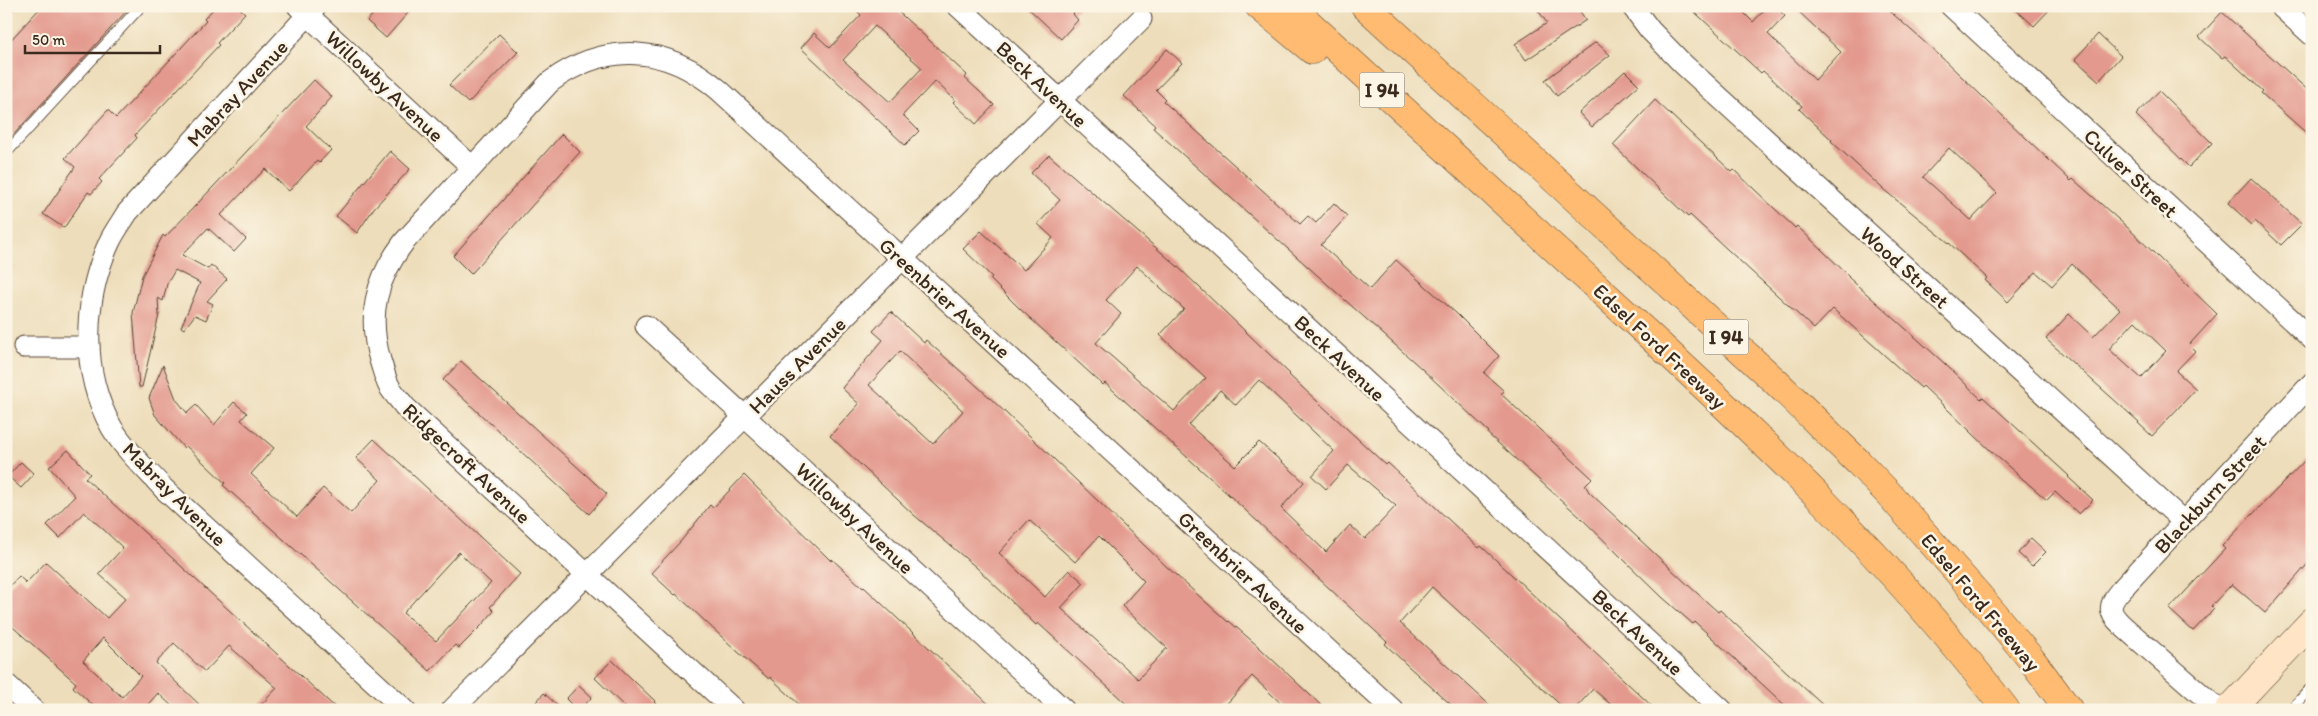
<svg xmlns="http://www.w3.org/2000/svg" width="2318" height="716" font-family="Itim,sans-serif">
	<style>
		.building { fill: #e3998d; fill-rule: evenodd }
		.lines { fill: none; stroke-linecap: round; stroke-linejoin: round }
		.lane-casing { stroke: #564535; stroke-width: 12 }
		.street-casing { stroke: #564535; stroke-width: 23 }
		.secondary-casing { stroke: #564535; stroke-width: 29 }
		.highway-casing { stroke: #564535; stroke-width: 29 }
		.lane { stroke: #fff; stroke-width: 10 }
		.street { stroke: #fff; stroke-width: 21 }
		.secondary { stroke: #ffe4c6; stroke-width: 28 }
		.highway { stroke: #febb71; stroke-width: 28 }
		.labels { text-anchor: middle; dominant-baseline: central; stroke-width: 5; stroke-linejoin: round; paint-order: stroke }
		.shield { fill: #fcf5e5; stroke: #75675a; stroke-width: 1 }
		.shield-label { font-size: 20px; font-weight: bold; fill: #3b2a1e }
		.street-label { font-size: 21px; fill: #3b2a1e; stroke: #fcf5e5 }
	</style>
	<rect width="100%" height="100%" fill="#fcf5e5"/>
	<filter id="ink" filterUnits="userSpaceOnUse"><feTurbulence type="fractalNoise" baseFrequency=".02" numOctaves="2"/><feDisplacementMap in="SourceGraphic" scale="10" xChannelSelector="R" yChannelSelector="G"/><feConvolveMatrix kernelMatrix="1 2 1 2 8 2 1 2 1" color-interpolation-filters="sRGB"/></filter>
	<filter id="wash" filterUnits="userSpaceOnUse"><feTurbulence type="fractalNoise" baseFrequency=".0096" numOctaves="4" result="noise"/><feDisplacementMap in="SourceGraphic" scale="20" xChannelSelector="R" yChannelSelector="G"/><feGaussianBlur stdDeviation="1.12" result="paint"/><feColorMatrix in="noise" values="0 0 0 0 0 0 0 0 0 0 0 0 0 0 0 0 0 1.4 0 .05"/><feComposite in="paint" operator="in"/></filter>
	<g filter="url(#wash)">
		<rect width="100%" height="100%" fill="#edddba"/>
		<g id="blocks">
			<g class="building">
				<polygon points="42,6 131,6 6,143 6,45"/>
				<polygon points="216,6 237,6 245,13 217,43 219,45 135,135 137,138 99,179 102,182 91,194 88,192 64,228 43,214 75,167 65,158 108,110 116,118 206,21 204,19"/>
				<polygon points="380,6 414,6 386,38 367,21"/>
				<path d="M852,6H892L967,75L965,78L994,105L976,124L953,102L955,100L935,81L903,115L919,131L905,145L801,48L814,33L830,48L861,15ZM875,26L922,68L890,102L843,60Z"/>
				<polygon points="1026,6 1080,6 1073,14 1078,20 1061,39"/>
				<polygon points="1535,6 1576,6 1586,20 1526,60 1515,44 1547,23"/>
				<path d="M1688,6H1737L1753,22L1768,6H1775L1785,16L1768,34L1815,80L1841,52L1793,6H1884L1939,55L2071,181L2073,179L2127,227L2217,314L2189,345L2195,351L2176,371L2196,389L2152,436L2138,423L2139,422L2046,339L2069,314L2093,337L2120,309L2105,295L2072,264L2052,286L2036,272L2008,302L1985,280L1987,278L1949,243L1883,189L1831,141L1832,140L1799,109L1802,106L1763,71L1761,73ZM1949,148L1997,193L1971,220L1923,177ZM2135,321L2166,351L2141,378L2109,349Z"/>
				<polygon points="2012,6 2053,6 2034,26"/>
				<polygon points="2222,12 2312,94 2312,138 2261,93 2263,91 2225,56 2222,58 2199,37"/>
				<polygon points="499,34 518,52 468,103 449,85"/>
				<polygon points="2098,34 2121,56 2099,81 2075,59"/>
				<polygon points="1596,42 1610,55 1557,96 1545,80"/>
				<polygon points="1167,49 1182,63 1156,90 1165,99 1163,101 1300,224 1308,216 1316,223 1334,203 1347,216 1321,245 1370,289 1396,260 1457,314 1499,356 1484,373 1504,391 1501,394 1592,478 1585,485 1589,492 1687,584 1718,612 1720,610 1828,710 1790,710 1695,622 1693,624 1662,597 1580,517 1488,434 1489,432 1422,369 1153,128 1155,125 1124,96"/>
				<polygon points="1625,71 1639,85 1592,127 1579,113"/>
				<polygon points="314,80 332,97 306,126 331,150 319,163 317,161 289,191 265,169 221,215 246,239 234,252 208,228 182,255 208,269 211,265 227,279 207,301 213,304 206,320 195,315 184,329 181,327 200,283 175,270 167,284 163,301 158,298 159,315 142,387 139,387 133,313 142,276 163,235 165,237 198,203"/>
				<polygon points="2159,91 2212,143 2189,167 2136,115"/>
				<polygon points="1655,100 1732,172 1734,170 1795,228 1797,226 1849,276 1848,277 1944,363 1981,399 1983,397 2069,476 2068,477 2093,500 2079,514 2055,492 2047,500 1993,453 1923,386 1921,388 1833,309 1814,329 1690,215 1688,217 1613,145"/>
				<polygon points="562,134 580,152 471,274 453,256"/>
				<polygon points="390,151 410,169 374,208 357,233 336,216"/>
				<path d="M1049,155L1177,266L1290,374L1289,375L1386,465L1388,463L1479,548L1481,546L1656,710H1617L1593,689L1574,710H1566L1432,587L1400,623L1495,710H1457L1408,666L1385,644L1387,642L1229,495L1105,383L1103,385L1019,308L990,279L992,277L963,249L981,231L1024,270L1053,238L1038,224L1060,200L1031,173ZM1137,266L1184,309L1160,335L1206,378L1174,411L1096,343L1121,314L1106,300ZM1259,380L1334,451L1312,476L1326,489L1348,465L1396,506L1365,539L1350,525L1326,552L1281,508L1304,482L1290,469L1259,442L1235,466L1189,425L1220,390L1236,405Z"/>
				<polygon points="2251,178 2302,224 2281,245 2255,221 2252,225 2228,203"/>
				<path d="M891,312L924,343L926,340L987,395L1167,567L1228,622L1229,621L1260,648L1326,710H1288L1252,676L1221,710H1133L1038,623L1036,625L977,568L914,515L830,436L859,404L842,388L883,340L873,331ZM900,351L963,411L933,444L869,385ZM1029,520L1075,562L1099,536L1144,581L1122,606L1167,648L1138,679L1061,608L1084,583L1069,570L1045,597L999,553Z"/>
				<polygon points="461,361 607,494 589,514 443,380"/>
				<path d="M163,365L176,399L187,413L196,405L214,425L234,402L247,413L241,420L274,448L251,474L297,517L323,488L351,513L380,480L356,458L374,439L520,574L490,607L494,611L482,625L459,648L455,645L430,671L223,485L225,483L186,446L184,448L155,415L149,398ZM459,552L491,583L436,641L403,613Z"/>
				<path d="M68,450L90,474L85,478L338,710H256L277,688L229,646L205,672L174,643L156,663L205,710H176L158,693L143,710H98L73,687L76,683L6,621V590L19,576L26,583L46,562L107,618L126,598L99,574L123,548L103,529L84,512L60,538L47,525L75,496L49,467ZM103,638L141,676L122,697L83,661Z"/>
				<polygon points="2312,453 2312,559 2265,613 2232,584 2211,606 2214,609 2193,631 2169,609 2225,549 2222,546"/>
				<polygon points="21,462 34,474 21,488 8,476"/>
				<polygon points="744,475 831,561 832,559 863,588 864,587 995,710 805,710 770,677 769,679 738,652 676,594 675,595 651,573 681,541 710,505 713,508"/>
				<polygon points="2031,538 2046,552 2032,566 2018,553"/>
				<polygon points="612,660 655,701 654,702 662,710 628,710 595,678"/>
				<polygon points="579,685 592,697 580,710 577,710 566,699"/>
				<polygon points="544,693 562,710 529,710"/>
			</g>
		</g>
	</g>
	<g filter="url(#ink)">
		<use href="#blocks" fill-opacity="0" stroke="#564535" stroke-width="1"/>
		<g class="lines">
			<defs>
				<g id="lane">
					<polyline points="6,9 9,6"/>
					<polyline points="6,153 141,6"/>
					<polyline points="2291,710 2312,687"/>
				</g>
				<g id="street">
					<polyline points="298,6 472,167"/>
					<path d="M316,6L127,213C121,223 114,232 109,243C83,300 80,372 112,428C126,451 146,469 164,489L405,710"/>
					<polyline points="958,6 1722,710"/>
					<polyline points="1632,6 1650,30 1683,64 2184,522"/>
					<polyline points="1951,6 2312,339"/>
					<polyline points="2280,6 2312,35"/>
					<polyline points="646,326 1064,710"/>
					<polyline points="24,347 89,347"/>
					<polyline points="6,684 34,710"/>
					<polyline points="452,710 1141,19"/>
					<path d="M734,710L405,407C400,400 393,393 389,386C385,378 383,369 380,360C367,315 376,279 404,242L550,82C606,41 666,45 719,90L1393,710"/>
					<path d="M2219,710L2125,628C2111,615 2105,608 2120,591L2312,383"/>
				</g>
				<polyline id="secondary" points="2229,710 2312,622"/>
				<g id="highway">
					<polyline points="1259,6 1312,50"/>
					<path d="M1290,6C1402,108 1513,211 1625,313C1760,437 1895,563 2006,710"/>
					<polyline points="1365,6 1776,382 1858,462 1888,493 1978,595 2031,659 2069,710"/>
				</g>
			</defs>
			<use href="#lane" class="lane-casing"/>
			<use href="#street" class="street-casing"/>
			<use href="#secondary" class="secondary-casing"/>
			<use href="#highway" class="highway-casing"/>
			<use href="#lane" class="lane"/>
			<use href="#street" class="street"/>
			<use href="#secondary" class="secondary"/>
			<use href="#highway" class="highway"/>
		</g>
	</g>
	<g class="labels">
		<g class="shield">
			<rect x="1359.5" y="72.5" width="45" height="35" rx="4"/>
			<rect x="1703.5" y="319.5" width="45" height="35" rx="4"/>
		</g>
		<g class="shield-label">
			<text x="1382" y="90">I 94</text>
			<text x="1726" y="337">I 94</text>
		</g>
		<g class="street-label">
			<text transform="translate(1042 84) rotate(43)">Beck Avenue</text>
			<text transform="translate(385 86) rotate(43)">Willowby Avenue</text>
			<text transform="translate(237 93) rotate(-47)">Mabray Avenue</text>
			<text transform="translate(2131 173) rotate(43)">Culver Street</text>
			<text transform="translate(1905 267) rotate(42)">Wood Street</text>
			<text transform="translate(945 298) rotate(42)">Greenbrier Avenue</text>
			<text transform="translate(1660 346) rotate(43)">Edsel Ford Freeway</text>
			<text transform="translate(1340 358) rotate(43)">Beck Avenue</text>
			<text transform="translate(797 365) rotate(-45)">Hauss Avenue</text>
			<text transform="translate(467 463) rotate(43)">Ridgecroft Avenue</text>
			<text transform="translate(175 494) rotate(45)">Mabray Avenue</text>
			<text transform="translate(2210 494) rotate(-47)">Blackburn Street</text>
			<text transform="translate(855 518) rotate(43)">Willowby Avenue</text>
			<text transform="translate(1243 572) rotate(43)">Greenbrier Avenue</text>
			<text transform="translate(1981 602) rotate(50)">Edsel Ford Freeway</text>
			<text transform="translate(1638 632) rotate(43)">Beck Avenue</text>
		</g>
	</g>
	<rect width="2318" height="716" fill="none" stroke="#fcf5e5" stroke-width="25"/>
	<path d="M25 45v8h135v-8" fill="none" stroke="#3b2a1e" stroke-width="2.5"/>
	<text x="32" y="45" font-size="15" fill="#3b2a1e" stroke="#fcf5e5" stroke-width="4" paint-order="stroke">50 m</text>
</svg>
